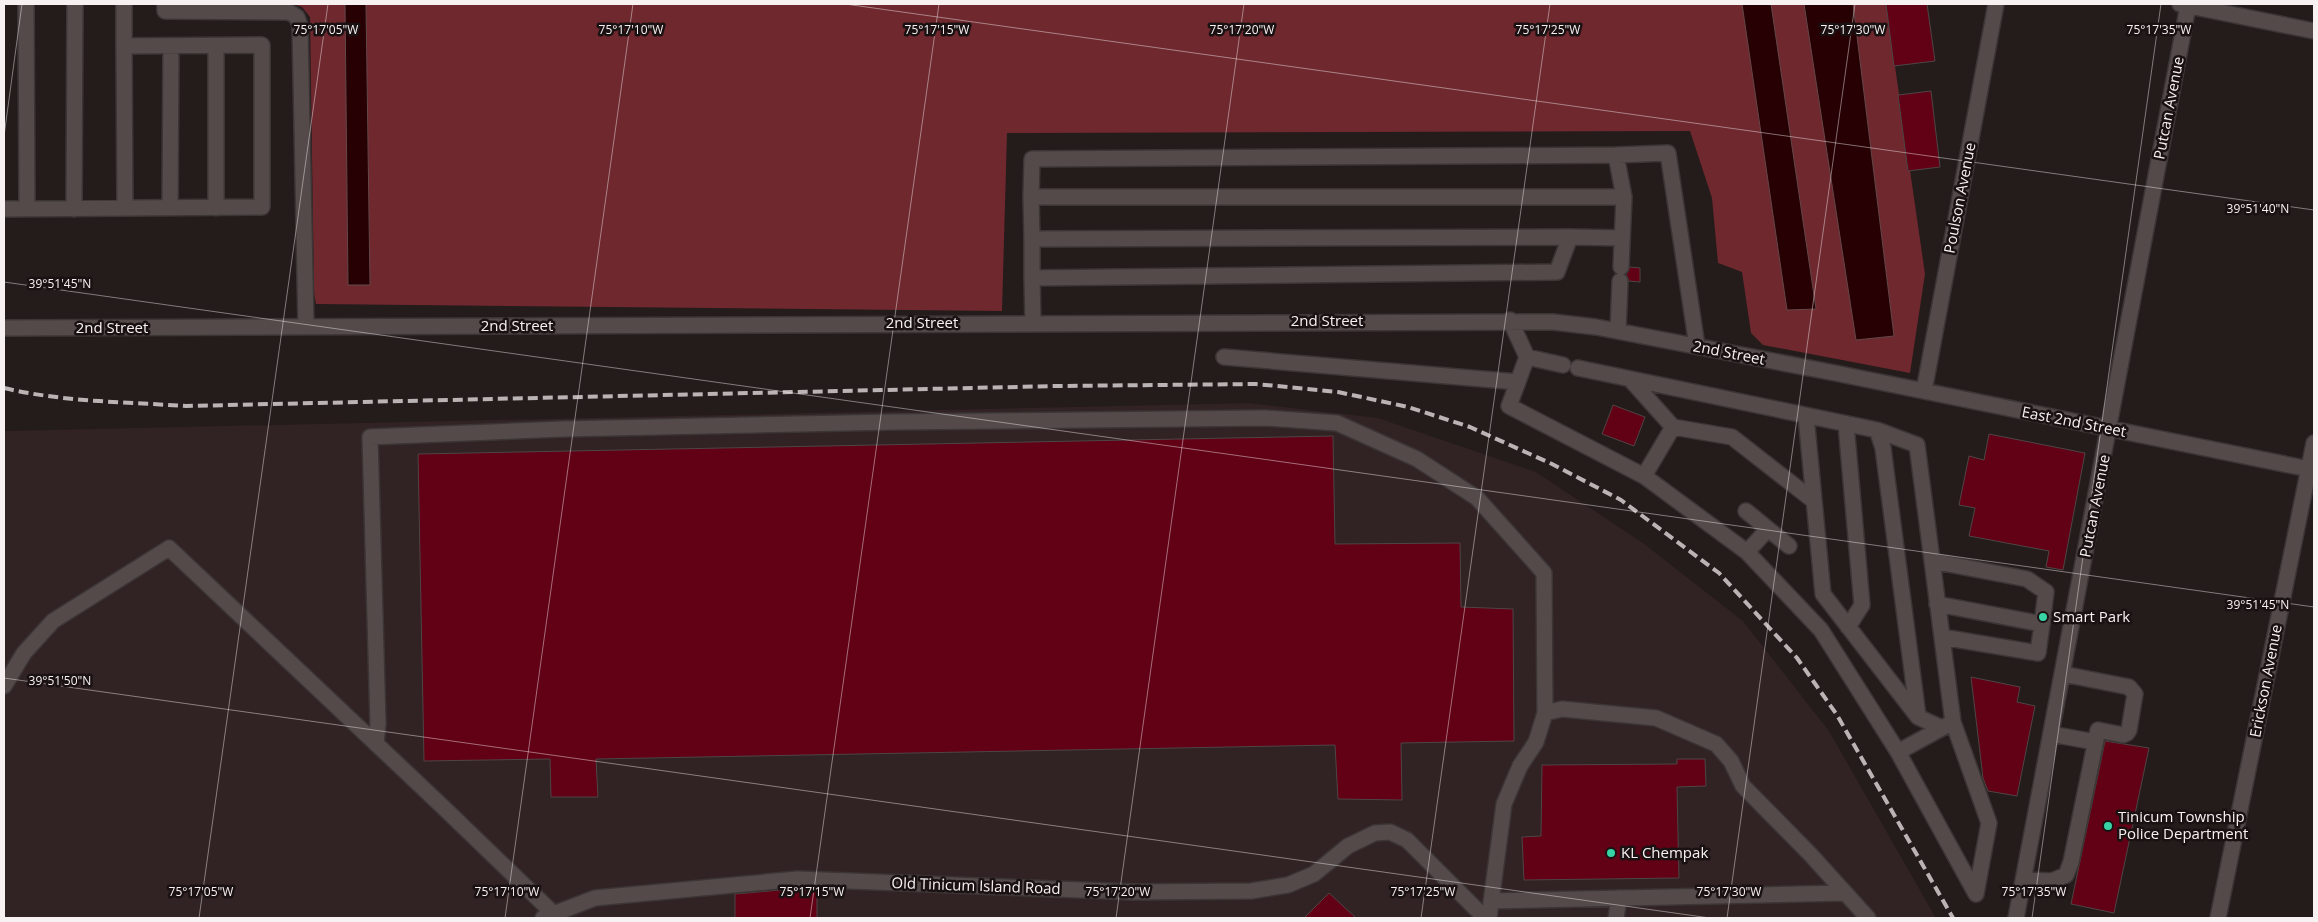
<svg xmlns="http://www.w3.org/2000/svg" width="2318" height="922" viewBox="0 0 2318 922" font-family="'Open Sans',sans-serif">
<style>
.built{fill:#312223}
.green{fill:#6e282e}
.water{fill:#270003;stroke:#65484a}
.building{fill:#620016;stroke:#4e4545}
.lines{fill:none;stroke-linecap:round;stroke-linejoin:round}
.minor-casing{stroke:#3c3535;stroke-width:18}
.minor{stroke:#544a4a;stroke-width:15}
.rail{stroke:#bbb4b4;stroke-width:4;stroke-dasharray:10 5;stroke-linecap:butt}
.ticks{fill:none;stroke:#f7f1f1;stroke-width:1;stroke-opacity:0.45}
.poi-dot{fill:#38d4a6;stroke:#1a1212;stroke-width:2}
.labels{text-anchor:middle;stroke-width:5;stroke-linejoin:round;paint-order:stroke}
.street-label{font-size:15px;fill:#f7f1f1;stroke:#1a1212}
.poi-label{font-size:15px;fill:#f7f1f1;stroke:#1a1212;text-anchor:start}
.ticks-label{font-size:12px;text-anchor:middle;fill:#f7f1f1;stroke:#1a1212;stroke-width:5;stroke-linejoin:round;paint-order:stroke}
</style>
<rect width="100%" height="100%" fill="#241b1b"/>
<path class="built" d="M1249 403 1378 418 1536 472 1643 543 1743 621 1829 731 1936 918H4V431Z"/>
<path class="green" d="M293 4H345L348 285H370L366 4H1742L1787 310 1816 309 1771 4H1804L1856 340 1894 336 1853 4H1886L1925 274 1910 373 1763 345 1751 333 1742 272 1718 263 1712 198 1690 131 1007 133 1002 311 316 304 314 293 310 17 302 7Z"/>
<path class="water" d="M345 4H366L370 285H348Z
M1742 4H1771L1816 309 1787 310Z
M1804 4H1853L1894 336 1856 340Z"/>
<path class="building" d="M1886 4H1927L1935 61 1894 66Z
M1931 91 1940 167 1908 171 1898 95Z
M1630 267 1640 268V282L1629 281 1626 274Z
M1613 405 1645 417 1634 446 1602 434Z
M1989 434 2085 453 2063 570 2046 567 2049 551 1969 536 1975 508 1959 505 1969 456 1984 460Z
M1333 436 1335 544 1460 543 1461 607 1513 609 1514 741 1401 743 1402 800 1338 799 1335 745 596 759 598 797H551L550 759 424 761 418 454Z
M1971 677 2020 687 2017 702 2035 706 2017 796 1988 791 1983 778Z
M2105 741 2149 748 2114 913 2071 904Z
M1677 759H1705L1706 786 1677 787 1679 878 1524 880 1522 837 1541 836 1542 765 1677 764Z
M780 890H817V918H735V894Z
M1329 893 1356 918H1304Z"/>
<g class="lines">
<g class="minor-casing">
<path id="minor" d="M26 4 27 209
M165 4V11L289 12 297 17 300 26 306 327
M2180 4 2314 31
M124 46 125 208
M1616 155 1668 153 1697 346
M1031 197 1032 239
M170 208 171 46
M216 208V46
M4 209 262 207V45L124 46V4
M74 209 75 4
M1570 237 1557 272 1032 278V239L1570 237 1622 238
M1621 267 1624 197 1616 155 1032 159 1031 197H1624
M1032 278 1033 323
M1510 320 1527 357 1563 365
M4 328 1553 322 1596 327 1835 373 2314 470
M1618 331 1620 281
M1224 357 1518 382
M1527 357 1509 406 1644 476 1747 552 1821 630 1898 752 1953 722 1917 445 1877 430 1578 368
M1630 379 1673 427 1732 437 1814 501
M1924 391 1996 4
M1806 416 1823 594 1918 717 1942 728
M1846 424 1862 605 1848 627
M1877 430 1883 448 1918 716
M1644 476 1673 427
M1746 511 1768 529 1747 552
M1768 529 1789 546
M1932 561 2027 579 2046 592 2042 624
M1937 604 2042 624 2038 653 1942 637
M4 686 24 653 53 621 169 548 443 807 558 918
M1545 713 1562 709 1656 718 1716 744 1731 761 1743 786 1810 854 1868 918
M2051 734 2095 742
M376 744 378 724 370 437 563 429 893 422 1265 418 1337 423 1417 459 1477 498 1544 573 1545 713 1536 742 1520 766 1504 804 1489 918
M1898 752 1976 894 1989 823 1953 722
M2023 880 2052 881 2066 875 2071 862 2098 730 2123 735 2127 733 2129 730 2135 694 2129 687 2063 674
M1491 901 1845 893
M543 918 595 898 798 879 1134 892 1251 891 1288 885 1314 874 1348 846 1375 833 1390 832 1407 840 1485 918
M1616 918 1619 898
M2016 918 2188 6
M2218 918 2314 443"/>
</g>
<use href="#minor" class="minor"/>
<path class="rail" d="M4 388C63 402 126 402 186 406L1058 386 1256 384 1338 392 1408 407 1470 427 1552 464 1621 500 1719 573 1797 658 1837 715 1953 918"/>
</g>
<path class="ticks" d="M845 4 2314 210M4 136 22 4M4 282 2314 607M4 678 1710 918M199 918 328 4M505 918 633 4M810 918 939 4M1116 918 1244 4M1421 918 1550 4M1727 918 1855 4M2032 918 2161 4"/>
<g class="poi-dot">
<circle cx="2043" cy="617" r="5"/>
<circle cx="2108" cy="826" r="5"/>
<circle cx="1611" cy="853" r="5"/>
</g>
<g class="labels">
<g class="street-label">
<text transform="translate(2169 108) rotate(-79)" y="5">Putcan Avenue</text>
<text transform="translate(1960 198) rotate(-79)" y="5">Poulson Avenue</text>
<text x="1327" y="326">2nd Street</text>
<text x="922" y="328">2nd Street</text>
<text x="517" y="331">2nd Street</text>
<text x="112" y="333">2nd Street</text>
<text transform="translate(1729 353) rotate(11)" y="5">2nd Street</text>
<text transform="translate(2074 422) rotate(11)" y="5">East 2nd Street</text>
<text transform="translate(2095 506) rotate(-79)" y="5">Putcan Avenue</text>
<text transform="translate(2266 681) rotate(-79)" y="5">Erickson Avenue</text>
<text transform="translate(976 886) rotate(2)" y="5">Old Tinicum Island Road</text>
</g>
<g class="poi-label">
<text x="2053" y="622">Smart Park</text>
<text x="2118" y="822">Tinicum Township<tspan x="2118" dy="17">Police Department</tspan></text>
<text x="1621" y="858">KL Chempak</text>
</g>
</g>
<g class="ticks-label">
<text x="326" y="34">75°17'05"W</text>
<text x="631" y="34">75°17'10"W</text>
<text x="937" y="34">75°17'15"W</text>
<text x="1242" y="34">75°17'20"W</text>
<text x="1548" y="34">75°17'25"W</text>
<text x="1853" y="34">75°17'30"W</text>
<text x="2159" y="34">75°17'35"W</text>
<text x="2258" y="213">39°51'40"N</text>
<text x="60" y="288">39°51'45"N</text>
<text x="2258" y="609">39°51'45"N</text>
<text x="60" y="685">39°51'50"N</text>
<text x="201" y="896">75°17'05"W</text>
<text x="507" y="896">75°17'10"W</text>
<text x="812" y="896">75°17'15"W</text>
<text x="1118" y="896">75°17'20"W</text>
<text x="1423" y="896">75°17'25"W</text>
<text x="1729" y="896">75°17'30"W</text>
<text x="2034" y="896">75°17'35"W</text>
</g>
<rect width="2318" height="922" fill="none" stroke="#f7f1f1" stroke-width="10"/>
</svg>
